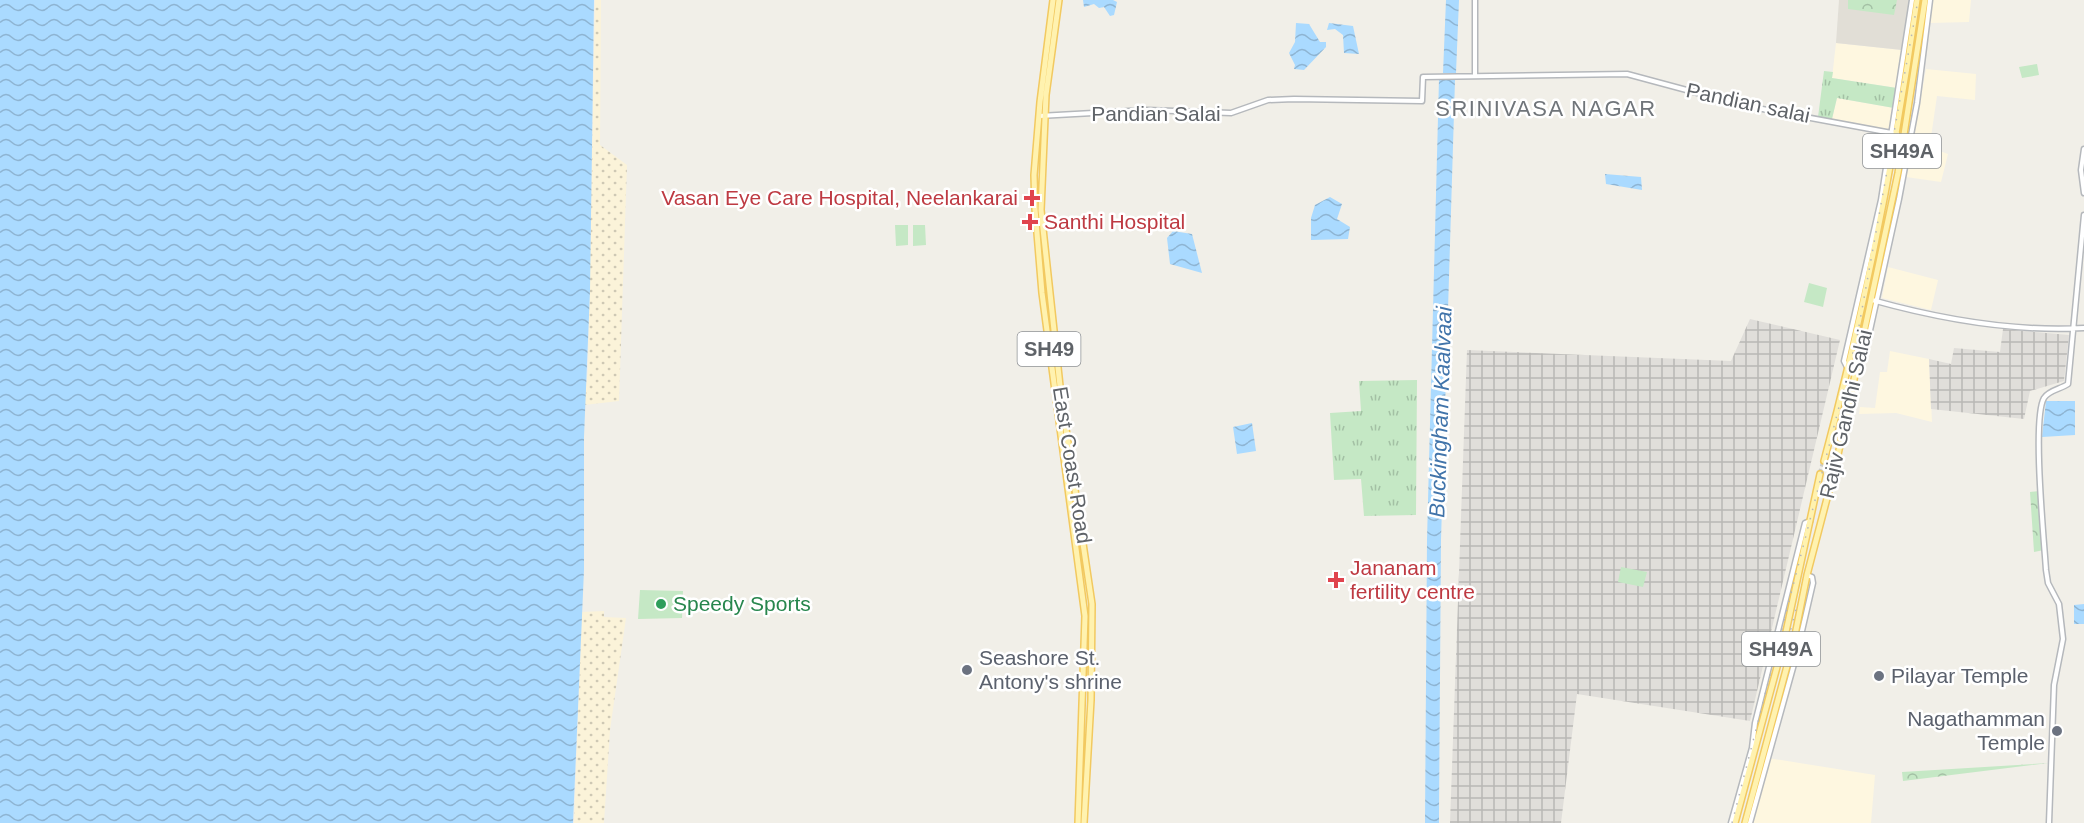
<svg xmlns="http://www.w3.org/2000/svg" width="2084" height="823" viewBox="0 0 2084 823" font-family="Arial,sans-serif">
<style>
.commercial{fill:#fef7e0}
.industrial{fill:url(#industrial-grid)}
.education{fill:#e1ded6}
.grass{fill:url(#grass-tufts)}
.sand{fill:url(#sand-dots)}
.park{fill:url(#park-crowns)}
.pitch{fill:#c5e8c5}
.water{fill:url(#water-waves)}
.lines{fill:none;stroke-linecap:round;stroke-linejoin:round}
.primary-tunnel{stroke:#ccccc8;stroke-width:5;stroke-dasharray:5 2.5;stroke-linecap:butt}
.tertiary-casing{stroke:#b5b8bc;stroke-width:7}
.primary-casing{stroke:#f2c960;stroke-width:8}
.tertiary{stroke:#fff;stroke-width:4}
.primary{stroke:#fff2af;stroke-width:5}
.rail{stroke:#b6b7b8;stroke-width:1.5;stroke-dasharray:1.5 8;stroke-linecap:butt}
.health-dot{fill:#e0444e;stroke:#fff;stroke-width:2}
.leisure-dot{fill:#2e9e5b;stroke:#fff;stroke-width:2}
.worship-dot{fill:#6b7280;stroke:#fff;stroke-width:2}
.labels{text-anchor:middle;stroke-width:5;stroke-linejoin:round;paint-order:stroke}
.shield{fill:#fff;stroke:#8f9295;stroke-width:1.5}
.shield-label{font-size:20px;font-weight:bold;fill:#5f6368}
.street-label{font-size:21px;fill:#5f6368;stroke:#fff}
.health-label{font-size:21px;fill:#be3a42;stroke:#fff;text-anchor:start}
.leisure-label{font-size:21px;fill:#27864d;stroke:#fff;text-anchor:start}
.worship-label{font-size:21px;fill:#5b616d;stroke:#fff;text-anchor:start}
.neighbourhood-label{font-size:22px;letter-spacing:1.5px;fill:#70757a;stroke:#fff}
.water-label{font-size:22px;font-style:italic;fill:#4174aa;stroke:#fff}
</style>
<defs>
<pattern id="industrial-grid" width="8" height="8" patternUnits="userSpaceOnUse" patternTransform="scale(1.5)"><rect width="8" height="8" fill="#e0deda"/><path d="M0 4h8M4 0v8" fill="none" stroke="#b9b8b5"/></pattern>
<pattern id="grass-tufts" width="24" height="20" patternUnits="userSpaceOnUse" patternTransform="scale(1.5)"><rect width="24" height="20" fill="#c5e8c5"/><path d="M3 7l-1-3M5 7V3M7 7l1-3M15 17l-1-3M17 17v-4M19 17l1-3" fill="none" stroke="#a3c0a4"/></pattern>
<pattern id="sand-dots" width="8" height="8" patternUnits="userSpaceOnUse" patternTransform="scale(1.5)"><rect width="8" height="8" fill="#fbf3d9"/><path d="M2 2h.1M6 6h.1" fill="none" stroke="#cec8b4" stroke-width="1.8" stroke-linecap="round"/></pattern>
<pattern id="park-crowns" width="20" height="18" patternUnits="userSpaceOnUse" patternTransform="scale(1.5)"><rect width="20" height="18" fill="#c5e8c5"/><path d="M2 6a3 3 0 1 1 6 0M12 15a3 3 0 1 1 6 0" fill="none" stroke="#a3c0a4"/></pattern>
<pattern id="water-waves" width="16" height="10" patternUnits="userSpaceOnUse" patternTransform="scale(1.5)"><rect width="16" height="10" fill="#aadaff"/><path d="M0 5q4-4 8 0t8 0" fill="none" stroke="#8eb4d2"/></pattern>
</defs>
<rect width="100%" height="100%" fill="#f1efe8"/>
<path class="commercial" d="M1933 0H1971L1969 22 1930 23Z
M1836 43 1902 50 1897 88 1832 78Z
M1926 69 1976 74 1975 100 1937 96 1931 137 1914 135Z
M1837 98 1894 108 1890 130 1832 119Z
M1913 141 1948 154 1941 182 1906 177Z
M1888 267 1938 280 1931 310 1882 298Z
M1890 351 1929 359 1932 422 1896 413 1859 414 1860 407 1875 408 1880 372H1887Z
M1768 758 1875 775 1871 823H1751Z"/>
<path class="industrial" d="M1750 319 1840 340 1750 721 1577 694 1561 823H1450L1467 350 1731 361Z
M2003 329 2069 335 2064 381 2030 391 2024 419 1931 409 1929 359 1951 364 1954 348 2000 352Z"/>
<path class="education" d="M1839 0H1910L1902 50 1836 43Z"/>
<path class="grass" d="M1824 71 1833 72 1832 78 1897 88 1894 108 1837 98 1832 119 1818 117Z
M1417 380 1416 515 1364 516 1361 479 1334 480 1330 413 1361 411 1359 381Z"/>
<path class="sand" d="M595 0H601L600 145 627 165 619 401 584 405 588 370Z
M604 611V617L626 618 610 730 604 823H574L582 612Z"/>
<path class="park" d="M1848 0H1897L1894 15 1848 9Z
M2040 491 2044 550 2034 552 2030 492Z
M2049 763 1903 781 1902 772Z"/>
<path class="pitch" d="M2037 64 2039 75 2022 78 2019 67Z
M895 225H908V245L896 246Z
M913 225H925L926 245 913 246Z
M1809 283 1827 288 1823 307 1804 302Z
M1621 567 1647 572 1643 587 1618 582Z
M640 590 683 591 682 618 638 619Z"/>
<path class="water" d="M0 0H594L590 291 584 437V570L573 823H0Z
M1083 0H1113L1117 2 1114 15 1110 16 1104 7 1099 8 1094 4 1084 7Z
M1446 0H1459L1456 73H1443Z
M1296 23 1309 24 1320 42H1326V47L1304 70 1294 69 1295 65 1289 53 1295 42Z
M1329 23 1353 26 1359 54 1344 53 1343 35 1335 29 1327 30Z
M1439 79 1455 80 1441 540 1439 815V823H1425L1427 540Z
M1605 174 1641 177 1642 190 1606 184Z
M1330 197 1342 204 1337 219 1350 227 1348 239 1311 240V218L1315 205Z
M1173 231 1192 234 1202 273 1170 264 1167 238Z
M2046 401H2075V435L2042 437Z
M1252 423 1256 451 1237 454 1233 427Z
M2084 604V624H2074V605Z"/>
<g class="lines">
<path class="primary-tunnel" d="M1820 474 1824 461"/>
<g class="tertiary-casing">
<path id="tertiary" d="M1475 75V0
M1039 116 1147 110 1231 113 1268 100 1294 99 1422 101 1423 77 1627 74 1746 106 1897 134
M2084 149 2081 170 2084 193
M1872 300C1940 319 2013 332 2084 328
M1861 353 1867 344 1899 199 1917 103 1930 0
M1847 367 1844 361 1881 200 1912 0
M1731 823 1752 748 1755 723 1805 523 1810 521
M1750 823 1796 657 1813 583 1812 577 1807 575
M2049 823 2054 685 2063 639 2059 604 2048 583 2046 570C2044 539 2032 419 2044 398 2049 390 2061 389 2068 384L2084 215"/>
</g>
<g class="primary-casing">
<path id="primary" d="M1053 0 1040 102 1034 175 1035 209 1042 293 1085 616 1078 823
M1059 0 1046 95 1041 210 1061 395 1092 604 1091 700 1084 823
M1824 461C1865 309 1895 156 1917 0
M1735 823 1784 641 1820 474
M1745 823 1794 640 1807 575 1836 464 1898 173 1925 0"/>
</g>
<use href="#tertiary" class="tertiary"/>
<use href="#primary" class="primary"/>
<path class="rail" d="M1786 648 1797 605
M1732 823 1857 337 1918 0"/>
</g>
<g class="health-dot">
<path d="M1029 189h6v6h6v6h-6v6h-6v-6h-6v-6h6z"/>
<path d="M1027 213h6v6h6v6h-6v6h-6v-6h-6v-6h6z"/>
<path d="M1333 571h6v6h6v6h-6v6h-6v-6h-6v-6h6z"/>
</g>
<circle class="leisure-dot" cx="661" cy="604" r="6"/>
<g class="worship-dot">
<circle cx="967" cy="670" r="6"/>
<circle cx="1879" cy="676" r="6"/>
<circle cx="2057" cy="731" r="6"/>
</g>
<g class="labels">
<g class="shield">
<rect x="1863" y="134" width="78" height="34" rx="4.5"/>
<rect x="1017.5" y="332" width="63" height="34" rx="4.5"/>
<rect x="1742" y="632" width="78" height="34" rx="4.5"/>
</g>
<g class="shield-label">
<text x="1902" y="158">SH49A</text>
<text x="1049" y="356">SH49</text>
<text x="1781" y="656">SH49A</text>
</g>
<g class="street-label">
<text transform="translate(1748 103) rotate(12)" y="7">Pandian salai</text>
<text x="1156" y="121">Pandian Salai</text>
<text transform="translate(1846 414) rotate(-77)" y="7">Rajiv Gandhi Salai</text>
<text transform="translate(1072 465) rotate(81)" y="7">East Coast Road</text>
</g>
<g class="health-label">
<text x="1018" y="205" text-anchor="end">Vasan Eye Care Hospital, Neelankarai</text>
<text x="1044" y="229">Santhi Hospital</text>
<text x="1350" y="575">Jananam<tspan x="1350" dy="24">fertility centre</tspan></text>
</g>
<g class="leisure-label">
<text x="673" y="611">Speedy Sports</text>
</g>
<g class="worship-label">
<text x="979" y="665">Seashore St.<tspan x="979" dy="24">Antony's shrine</tspan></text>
<text x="1891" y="683">Pilayar Temple</text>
<text x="2045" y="726" text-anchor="end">Nagathamman<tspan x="2045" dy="24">Temple</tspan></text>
</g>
<g class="neighbourhood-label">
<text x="1546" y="116">SRINIVASA NAGAR</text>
</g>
<g class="water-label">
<text transform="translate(1440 412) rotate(-88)" y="8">Buckingham Kaalvaai</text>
</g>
</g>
</svg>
